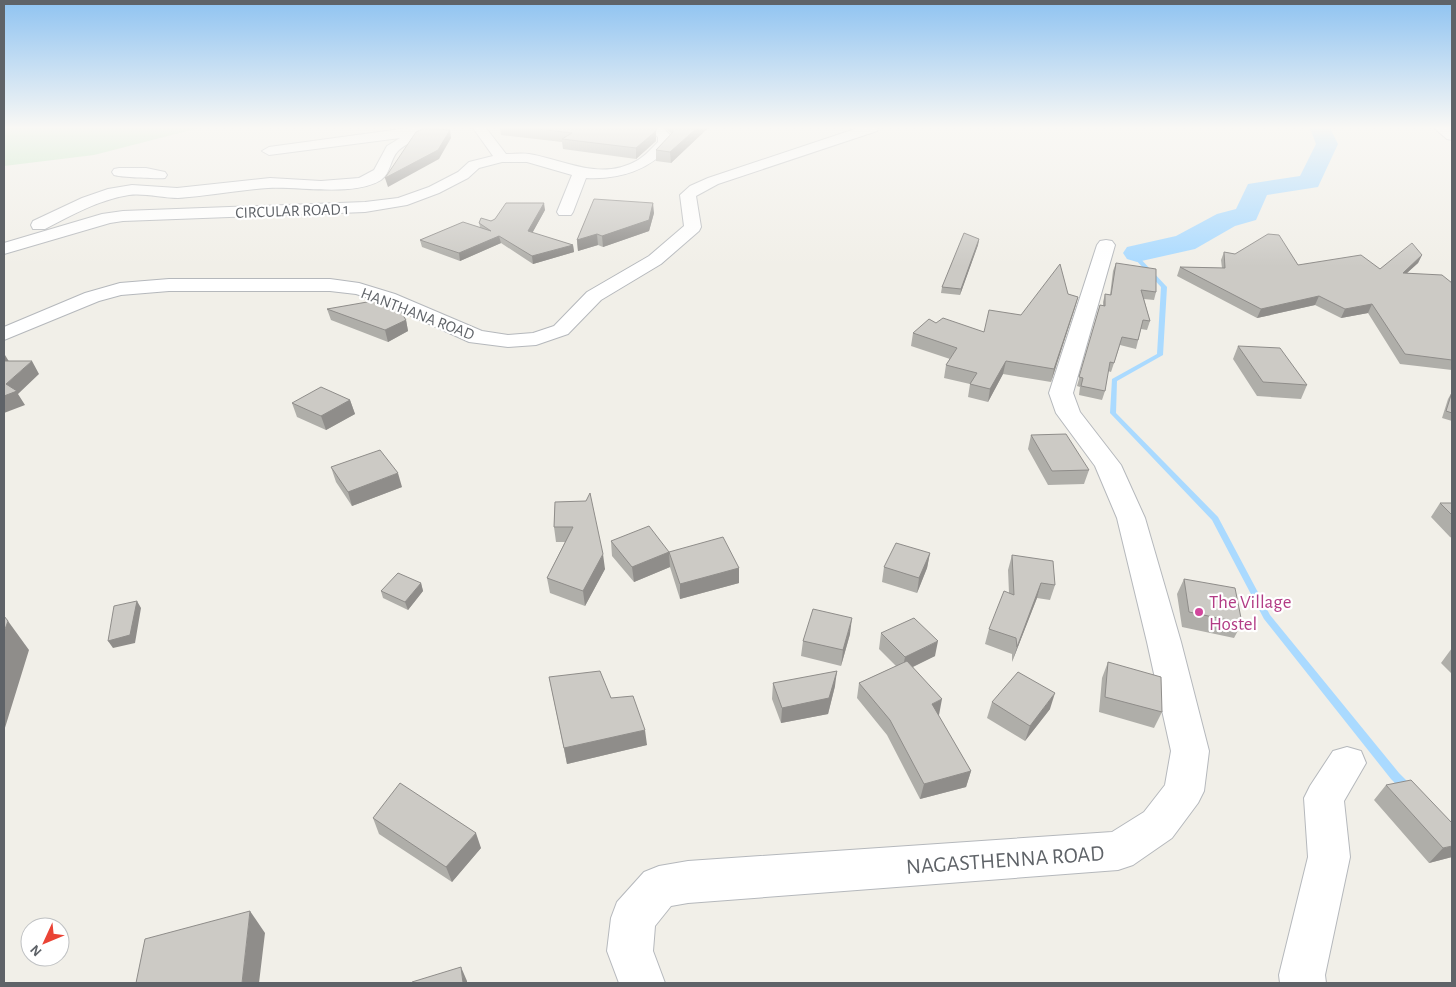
<svg xmlns="http://www.w3.org/2000/svg" width="1456" height="987" viewBox="0 0 1456 987" font-family="'Alegreya Sans',sans-serif">
<style>
.green{fill:#c5e8c5}
.lines{fill:none;stroke-linecap:round;stroke-linejoin:round}
.stream{fill:#aadaff;fill-rule:evenodd}
.river{fill:#aadaff;fill-rule:evenodd}
.minor-casing{stroke:#b5b8bc;stroke-width:2}
.minor{fill:#fff;fill-rule:evenodd}
.wall{fill:#afaea9}
.shaded-wall{fill:#8f8d8a}
.building{fill:#cccac5;stroke:#8f8d8a}
.hotel-dot{fill:#d1479c;stroke:#fff;stroke-width:2}
.labels{text-anchor:middle;stroke-width:4.5;stroke-linejoin:round;paint-order:stroke}
.far-street-label{font-size:16px;fill:#5f6368;stroke:#fff}
.hotel-label{font-size:19px;fill:#b23c85;stroke:#fff;text-anchor:start}
.near-street-label{font-size:22px;fill:#5f6368;stroke:#fff}
</style>
<rect width="100%" height="100%" fill="#f1efe8"/>
<path class="green" d="M4 128H199L94 155 4 166Z"/>
<g class="lines">
<path class="stream" d="M1133 255H1137L1167 287 1163 355 1117 381 1116 413 1218 517 1270 615 1399 773 1412 786 1413 789 1412 792C1403 795 1397 785 1391 779L1264 619 1212 520 1110 413 1112 379 1157 354 1161 287 1133 257Z"/>
<path class="river" d="M1310 128H1330L1338 144 1318 187 1267 195 1256 220 1235 226 1195 249 1137 262 1127 259 1123 253 1127 247 1176 236 1217 214 1236 209 1248 184 1300 176 1316 144Z"/>
<g class="minor-casing">
<path id="minor" d="M408 128H421C418 142 407 142 398 151 390 159 391 173 381 180 354 197 299 186 268 188 238 190 208 196 178 198 162 198 145 193 129 195 98 200 72 215 45 229H33L31 225 33 221 82 198 108 189 132 185 177 188 270 178 321 181 359 178 374 170 387 146 400 138 269 155 262 151 269 147Z
M473 128H486L506 154C514 154 522 153 529 154 566 160 600 182 638 160 645 156 652 148 658 142V137L649 128H663L671 136 672 143C652 170 618 180 586 178L573 212 571 215H559L557 212 572 175 527 162H502L479 168 468 178 439 193 407 205 365 212 123 221 110 223 4 254V243L102 214 123 211 365 202 398 198 429 187 458 172 469 162 493 156Z
M858 128H878L877 131 718 184 696 196 701 227 699 231 661 264 601 300 568 334 536 345 508 347 469 342 381 302 356 294 330 291H169L121 295 99 301 4 340V327L85 293 120 283 169 279H330L359 283 395 294 482 331 508 335 533 333 554 326 587 292 649 256 684 226 680 195 690 186 708 178Z
M1434 128H1449L1452 130V140L1447 139Z
M119 168H146L165 172 167 175 165 178C161 179 119 177 114 175L112 172 114 169Z
M1106 240 1112 241 1115 245 1073 393 1080 412 1121 465 1145 518 1181 642 1209 751 1204 791 1198 803 1172 838 1133 865 1118 870 688 903 671 906 655 926 653 951 665 983H619L607 951 611 918 617 902 644 872 659 866 688 861 1112 832 1144 812 1165 785 1171 751 1147 642 1117 518 1095 466 1056 413 1049 393 1097 245 1100 241Z
M1347 747 1361 751 1366 763 1344 801 1350 857 1325 975 1326 983H1280L1279 975 1308 857 1304 798 1310 786 1333 751Z"/>
</g>
<use href="#minor" class="minor"/>
</g>
<path class="wall" d="M500 128H656V141L636 159 563 149 562 142 501 135Z
M665 128H708L671 163 656 161V150L672 134Z
M545 210 532 233 573 245 574 252 533 264 501 243 460 261 422 247 420 240 480 227 479 223Z
M654 213 649 231 603 247 598 245 578 251 577 240Z
M979 239 978 245 960 295 941 293 942 287Z
M1224 252 1298 265 1380 269 1422 255 1418 263 1407 273 1452 283V370L1400 364 1368 313 1341 318 1315 305 1257 318 1177 276 1180 267 1222 268 1221 260Z
M1116 263 1156 292 1154 300 1144 299 1150 321 1147 330 1141 329 1136 349 1120 345 1111 372 1108 371 1105 391 1102 400 1079 395 1080 387 1077 386 1100 305 1103 306V302L1105 294 1110 295 1113 271Z
M1068 294 1078 297 1051 382 1003 374 988 402 968 397 970 384 944 378 946 365 950 359 911 346 913 333 936 323 984 332 1021 315Z
M327 309 406 320 408 331 388 342 331 320Z
M1238 346 1307 385 1301 399 1257 396 1233 359Z
M1452 392V421L1442 418 1448 399Z
M350 400 355 414 326 430 297 417 292 403Z
M1031 435 1089 470 1084 484 1048 485 1028 449Z
M331 467 402 487 352 506 336 482Z
M555 502 605 569 585 606 550 593 547 578 565 542H556L554 527Z
M1440 503H1452V538L1450 537 1431 517Z
M611 541 669 552 739 568V583L680 599 670 567 634 582 612 556Z
M930 553 927 568 917 593 882 582 884 567Z
M1012 555 1055 585 1050 600 1037 598 1012 662V654L985 644 989 629 1009 593 1008 570Z
M1184 579 1242 623 1234 638 1182 627 1177 594Z
M421 583 423 591 408 610 383 598 381 591Z
M881 633 935 656 913 667 939 715H938L971 771 966 787 920 799 887 735 857 698 859 683 896 666 879 649Z
M850 634 841 666 801 656 803 641Z
M1452 648V674L1441 663Z
M1108 662 1162 712 1154 728 1099 712 1102 678Z
M549 677 611 698 647 745 567 764Z
M773 683 835 686 828 714 781 723 772 699Z
M992 702 1050 709 1025 741 987 718Z
M1386 785 1452 857 1429 863 1374 800Z
M373 818 481 848 452 882 379 834Z"/>
<path class="shaded-wall" d="M656 128V141L636 159V148Z
M697 128H708L671 163 670 152Z
M450 130 451 138 439 159 388 187 385 178Z
M544 203 545 210 529 239 528 231Z
M653 203 654 213 649 231 603 247 602 236Z
M597 234 598 245 578 251 577 240Z
M499 236 501 243 460 261 459 253Z
M979 239 978 245 960 295 961 289Z
M573 245 574 252 533 264 532 256Z
M1422 255 1418 263 1398 281 1403 273Z
M1319 296 1315 305 1257 318 1261 309Z
M1078 297 1075 308 1051 382 1054 369Z
M1372 304 1368 313 1341 318 1345 309Z
M406 320 408 331 388 342 385 330Z
M5 355 13 368 4 370V357Z
M32 361 39 374 18 394 25 405 4 413V396L6 384Z
M1006 361 1003 374 988 402 990 389Z
M350 400 355 414 326 430 321 416Z
M398 473 402 487 352 506 348 492Z
M669 552 670 567 634 582 632 567Z
M930 553 927 568 917 593 919 578Z
M603 554 605 569 585 606 583 591Z
M739 568V583L680 599V584Z
M421 583 423 591 408 610 405 602Z
M1041 583 1037 598 1012 662 1017 647Z
M137 601 141 608 135 643 113 648 108 641Z
M852 618 850 634 841 666 843 650Z
M8 621 29 650 4 731V632Z
M938 641 935 656 902 672 905 657Z
M837 671 835 686 828 714 781 723 782 708Z
M1055 693 1050 709 1025 741 1030 726Z
M942 699 939 715 928 720 932 704Z
M645 730 647 745 567 764 564 748Z
M971 771 966 787 920 799 924 784Z
M476 833 481 848 452 882 446 867Z
M1452 846V857L1429 863 1443 848Z
M250 911 265 933 259 983H242Z
M461 967 467 981V983H463Z"/>
<path class="building" d="M424 128 450 130 438 150 385 178 416 132Z
M531 128H656V131L636 148 562 139 572 133Z
M673 128H697L670 152 656 150 673 132Z
M594 199 653 203 649 220 602 236 597 234 577 240Z
M506 203H544L528 231 573 245 532 256 499 236 459 253 420 240 463 222 491 231 479 223 481 218 491 221 495 219Z
M964 233 979 239 961 289 942 287Z
M1268 234 1279 235 1298 265 1361 255 1380 269 1412 243 1422 255 1403 273 1442 275 1452 283V360L1405 354 1372 304 1345 309 1319 296 1261 309 1180 267 1225 268 1224 252 1235 254Z
M1116 263 1156 269V292L1141 290 1150 321 1143 320 1138 340 1122 337 1114 363 1110 362 1105 391 1081 386 1083 378 1079 377 1100 305 1105 306V294L1111 295Z
M1060 264 1068 294 1078 297 1054 369 1006 361 990 389 970 384 977 373 946 365 957 348 913 333 929 319 936 323 943 318 984 332 989 310 1021 315Z
M390 298 393 300 406 320 385 330 327 309Z
M1238 346 1280 348 1307 385 1263 382Z
M4 361H32L6 384 17 391 4 396Z
M321 387 350 400 321 416 292 403Z
M1452 392V413L1446 411Z
M1066 434 1089 470 1052 471 1031 435Z
M380 450 398 473 348 492 331 467Z
M590 493 603 554 583 591 547 578 573 527H554L555 502 586 501Z
M1440 503H1452V515Z
M649 526 669 552 632 567 611 541Z
M723 537 739 568 680 584 669 552Z
M896 543 930 553 919 578 884 567Z
M1012 555 1053 561 1055 585 1041 583 1017 647 1016 638 989 629 1004 591 1014 595Z
M398 573 421 583 405 602 381 591Z
M1184 579 1235 588 1242 623 1189 612Z
M137 601 130 635 108 641 114 606Z
M813 609 852 618 843 650 803 641Z
M4 616 8 621 4 632Z
M914 618 938 641 905 657 881 633Z
M907 661 942 699 932 704 971 771 924 784 890 720 859 683Z
M1108 662 1161 677 1162 712 1105 697Z
M600 671 611 698 633 696 645 730 564 748 549 677Z
M837 671 829 698 782 708 773 683Z
M1018 672 1055 693 1030 726 992 702Z
M1411 780 1452 823V846L1443 848 1386 785Z
M400 783 476 833 446 867 373 818Z
M250 911 242 983H136L145 939Z
M461 967 463 983H412V982Z"/>
<linearGradient id="sky" x2="0" y2="1"><stop stop-color="#8fc3f1"/><stop offset="0.48" stop-color="#f9f8f5"/><stop offset="1" stop-color="#f9f8f5" stop-opacity="0"/></linearGradient>
<rect width="1456" height="266" fill="url(#sky)"/>
<circle class="hotel-dot" cx="1199" cy="612" r="5"/>
<g class="labels">
<g class="far-street-label">
<text transform="translate(292 210) rotate(-2)" y="6">CIRCULAR ROAD 1</text>
<text transform="translate(418 313) rotate(21)" y="6">HANTHANA ROAD</text>
</g>
<g class="hotel-label">
<text x="1209" y="608">The Village<tspan x="1209" dy="22">Hostel</tspan></text>
</g>
<g class="near-street-label">
<text transform="translate(1005 859) rotate(-4)" y="8">NAGASTHENNA ROAD</text>
</g>
</g>
<rect width="1456" height="987" fill="none" stroke="#5f6368" stroke-width="10"/>
<g transform="translate(45 942) rotate(226)"><circle r="24" fill="#ffffff" stroke="#bfc1c3"/>
<path d="M0-4L9 19L0 12L-9 19Z" fill="#ea4335"/>
<text y="-8" font-size="14" font-weight="bold" text-anchor="middle" fill="#5f6368">N</text>
</g>
</svg>
